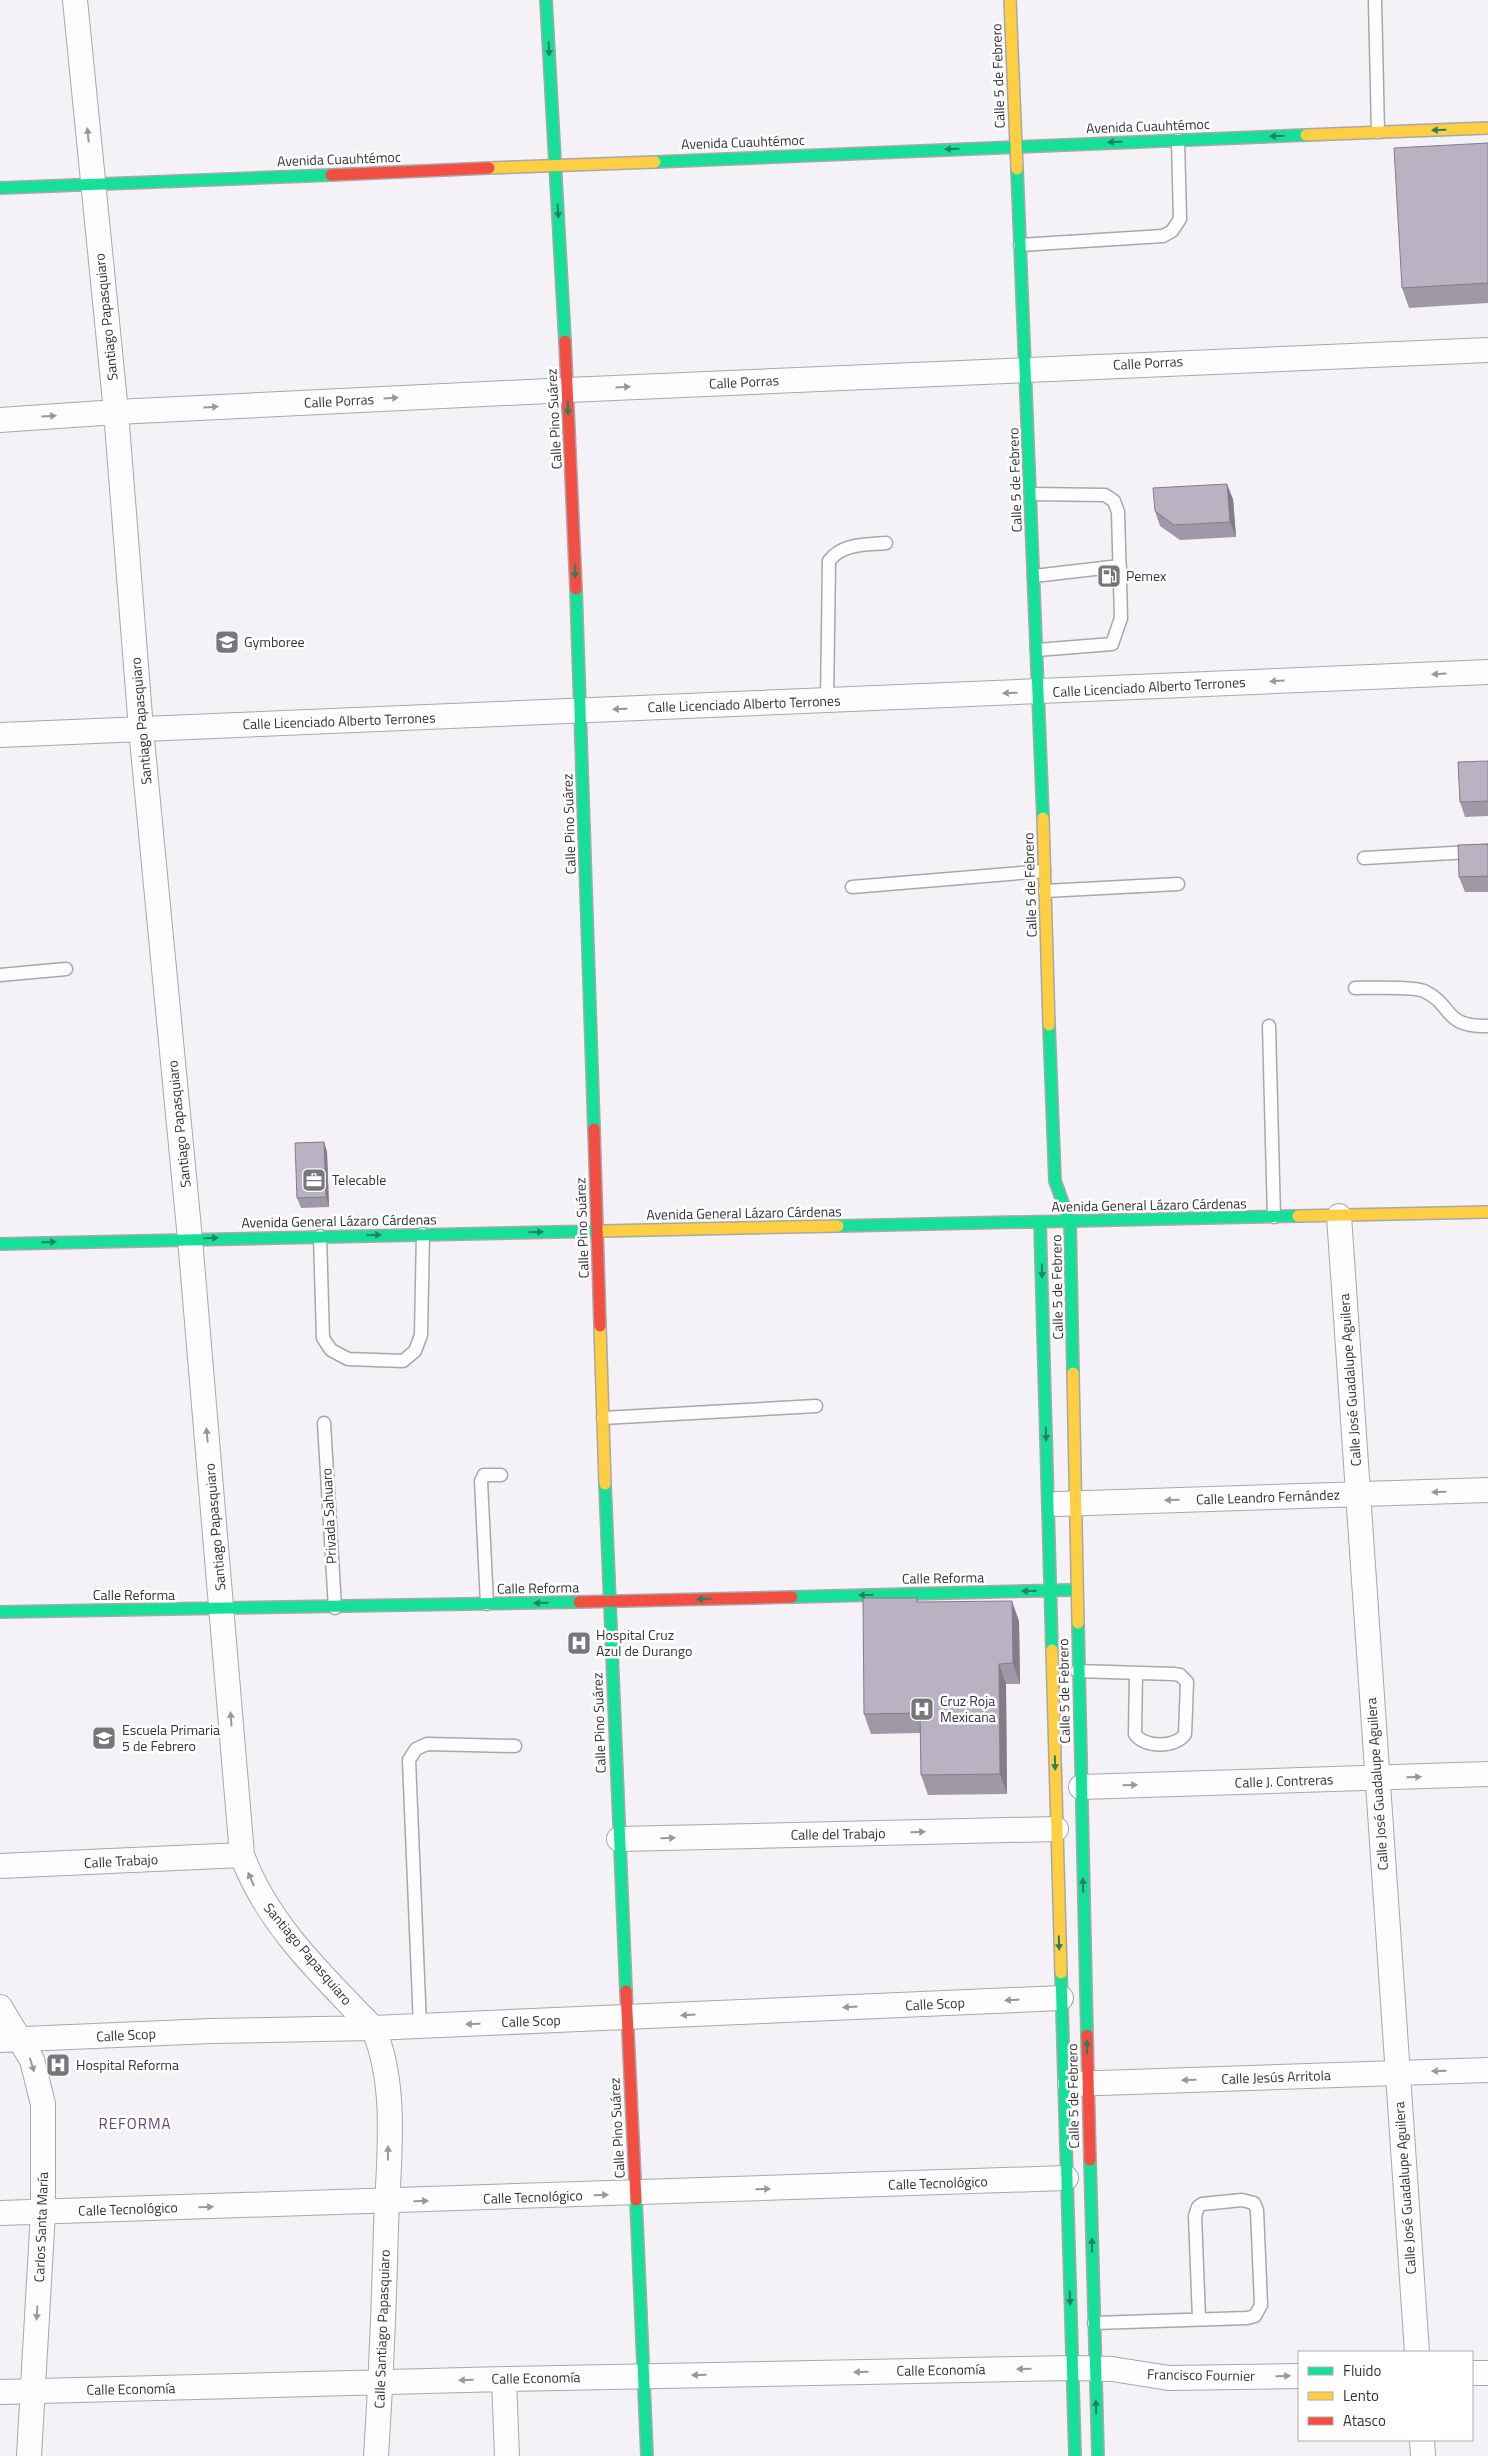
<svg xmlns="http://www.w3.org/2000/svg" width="1488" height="2456" viewBox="0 0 1488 2456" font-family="'Titillium Web',sans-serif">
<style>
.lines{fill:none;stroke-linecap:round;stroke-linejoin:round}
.lane-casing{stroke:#a8a7aa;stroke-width:15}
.street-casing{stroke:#a8a7aa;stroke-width:26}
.fast-casing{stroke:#a8a7aa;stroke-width:14}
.slow-casing{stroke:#a8a7aa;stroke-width:14}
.jam-casing{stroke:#a8a7aa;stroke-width:14}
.lane{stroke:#fdfdfe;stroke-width:12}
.street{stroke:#fdfdfe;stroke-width:24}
.fast{stroke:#16e098;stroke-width:11}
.slow{stroke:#ffcf43;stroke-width:11}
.jam{stroke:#f24e42;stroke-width:11}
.wall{fill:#9f99a7}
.shaded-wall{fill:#827d88}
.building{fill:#b9b2c2;stroke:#827d88}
.oneway{fill:#268162}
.oneway2{fill:#98989a}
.labels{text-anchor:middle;stroke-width:5;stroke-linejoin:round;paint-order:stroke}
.street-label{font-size:14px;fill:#343336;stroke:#fff}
.poi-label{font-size:14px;fill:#343336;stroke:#fff;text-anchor:start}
.neighbourhood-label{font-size:15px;letter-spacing:1px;fill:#614682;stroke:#fff}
</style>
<rect width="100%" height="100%" fill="#f4f2f7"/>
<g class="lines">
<g class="lane-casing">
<path id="lane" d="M1375 0 1378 132
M1020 245 1163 236 1172 231 1180 219 1178 140
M1031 494 1105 495 1114 501 1118 512 1121 618 1112 644 1037 650
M1034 576 1120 566
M827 701 829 561C842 543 866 545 886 543
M1364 858 1488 851
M852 887 1044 871
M1045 891 1178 884
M0 975 66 969
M1355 988C1369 988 1413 986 1424 991 1454 1005 1442 1027 1488 1026
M1269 1026 1274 1217
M320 1236 323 1338 331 1350 348 1359 403 1361 415 1351 421 1335 423 1234
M603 1418 816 1406
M324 1423 335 1608
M487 1604 481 1481 484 1475H501
M1077 1671 1174 1674 1180 1675 1187 1682 1185 1734C1176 1748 1144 1748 1135 1734L1136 1673
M420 2026 409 1760 416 1749 427 1744 515 1746
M1094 2323 1247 2318 1255 2316 1261 2305 1257 2210 1254 2203 1242 2200 1202 2204 1198 2207 1195 2216 1199 2319"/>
</g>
<g class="street-casing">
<path id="street" d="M75 0 116 412 141 729 190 1239 242 1855C267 1924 323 1976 373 2028 399 2086 388 2166 386 2228 384 2304 381 2380 376 2456
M0 420 116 412 568 390 1488 350
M0 735 1488 672
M1339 1216 1417 2352
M1057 1504 1488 1490
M1081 1787 1488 1774
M619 1839 1056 1829
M0 1866 242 1855
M0 2007 32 2060 43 2104V2212L29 2456
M0 2040 211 2031 373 2028 1061 1998
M1070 2084 1488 2070
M0 2213 1066 2178
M1472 2373H1488
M504 2379 507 2456
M0 2392 504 2379 1073 2368 1112 2369 1169 2378 1299 2376
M1422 2440 1423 2456"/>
</g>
<g class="fast-casing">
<path id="fast" d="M546 0 565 341
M655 162 1306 135
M1017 169 1043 818
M0 188 331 175
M576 589 594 1129
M1049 1025 1055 1181 1070 1222 1073 1373
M1040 1223 1052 1650
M838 1226 1298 1216
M0 1244 603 1231
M605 1484 626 1991
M792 1597 1069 1590
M0 1612 579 1602
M1078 1623 1087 2035
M1061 1973 1075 2456
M1090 2160 1098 2456
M636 2200 647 2456"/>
</g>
<g class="slow-casing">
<path id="slow" d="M1010 0 1017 169
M1306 135 1488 128
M489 168 655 162
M1043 818 1049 1025
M1298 1216 1488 1212
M603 1231 838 1226
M600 1326 605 1484
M1073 1373 1078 1623
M1052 1650 1061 1973"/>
</g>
<g class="jam-casing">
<path id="jam" d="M331 175 489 168
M565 341 576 589
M594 1129 600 1326
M579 1602 792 1597
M626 1991 636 2200
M1087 2035 1090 2160"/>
</g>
<use href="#lane" class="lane"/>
<use href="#street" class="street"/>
<use href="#fast" class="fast"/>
<use href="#slow" class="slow"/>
<use href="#jam" class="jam"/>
</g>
<path class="wall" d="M1488 143V303L1409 308 1402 288Z
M1233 499 1236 537 1180 540 1160 526 1155 511Z
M1488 761V816L1465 817 1460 802Z
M1488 844V892H1465L1459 877Z
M324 1142 327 1152 329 1207 301 1208 297 1198Z
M917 1598 918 1602 1019 1621 1020 1684H1006L1007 1794 928 1795 921 1775 920 1733 871 1734 864 1714Z"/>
<path class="shaded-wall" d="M1227 484 1233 499 1236 537 1230 522Z
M324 1142 327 1152 329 1207 326 1197Z
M1012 1601 1019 1621 1020 1684 1013 1663Z
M999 1664 1006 1684 1007 1794 1000 1774Z"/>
<path class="building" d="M1488 143V283L1402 288 1394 148Z
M1227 484 1230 522 1174 525 1155 511 1153 488Z
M1488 761V801L1460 802 1458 762Z
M1488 844V876L1459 877 1458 845Z
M324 1142 326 1197 297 1198 295 1143Z
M863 1598H917V1602L1012 1601 1013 1663 999 1664 1000 1774 921 1775 920 1713 864 1714Z"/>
<defs><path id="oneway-solid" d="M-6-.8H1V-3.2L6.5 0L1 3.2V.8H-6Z" transform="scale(1.25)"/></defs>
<g class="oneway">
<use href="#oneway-solid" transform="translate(549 49) rotate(87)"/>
<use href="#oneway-solid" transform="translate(1439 130) rotate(178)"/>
<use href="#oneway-solid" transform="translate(1277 136) rotate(178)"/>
<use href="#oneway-solid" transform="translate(1115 142) rotate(178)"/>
<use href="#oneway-solid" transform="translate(952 149) rotate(178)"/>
<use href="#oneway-solid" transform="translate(558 211) rotate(87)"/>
<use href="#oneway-solid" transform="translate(568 408) rotate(88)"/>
<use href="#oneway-solid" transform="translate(575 571) rotate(88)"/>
<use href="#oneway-solid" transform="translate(536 1232) rotate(-1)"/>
<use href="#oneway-solid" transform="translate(374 1235) rotate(-1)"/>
<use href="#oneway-solid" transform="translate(211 1238) rotate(-1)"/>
<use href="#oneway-solid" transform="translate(49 1242) rotate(-2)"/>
<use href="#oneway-solid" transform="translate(1042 1271) rotate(88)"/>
<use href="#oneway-solid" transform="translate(1046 1434) rotate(88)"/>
<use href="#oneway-solid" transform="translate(1029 1591) rotate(179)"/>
<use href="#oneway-solid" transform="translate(866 1595) rotate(179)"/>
<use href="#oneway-solid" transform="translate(704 1599) rotate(179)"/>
<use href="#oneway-solid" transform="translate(541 1603) rotate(179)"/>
<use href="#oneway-solid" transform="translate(1055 1763) rotate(89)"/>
<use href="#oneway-solid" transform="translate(1083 1885) rotate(-91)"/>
<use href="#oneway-solid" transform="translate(1059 1943) rotate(88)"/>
<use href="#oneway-solid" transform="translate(1087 2047) rotate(-91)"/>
<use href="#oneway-solid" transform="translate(1092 2245) rotate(-91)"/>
<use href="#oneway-solid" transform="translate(1070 2298) rotate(88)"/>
<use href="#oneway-solid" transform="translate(1096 2407) rotate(-92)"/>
</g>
<g class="oneway2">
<use href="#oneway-solid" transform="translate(88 135) rotate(-96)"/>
<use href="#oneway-solid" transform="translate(623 387) rotate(-3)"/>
<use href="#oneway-solid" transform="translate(391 398) rotate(-3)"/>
<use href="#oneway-solid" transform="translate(211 407) rotate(-3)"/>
<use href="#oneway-solid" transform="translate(49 416) rotate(-4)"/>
<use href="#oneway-solid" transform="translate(1439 674) rotate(177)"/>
<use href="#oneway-solid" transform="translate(1277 681) rotate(177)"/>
<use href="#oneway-solid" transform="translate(1010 693) rotate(178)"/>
<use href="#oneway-solid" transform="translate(620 709) rotate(178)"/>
<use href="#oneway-solid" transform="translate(207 1435) rotate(-95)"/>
<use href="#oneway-solid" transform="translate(1439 1492) rotate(178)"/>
<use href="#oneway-solid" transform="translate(1172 1500) rotate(178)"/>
<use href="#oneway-solid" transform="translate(231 1719) rotate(-94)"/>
<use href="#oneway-solid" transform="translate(1414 1777) rotate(-2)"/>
<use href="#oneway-solid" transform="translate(1130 1785) rotate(-2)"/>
<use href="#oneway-solid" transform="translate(918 1832) rotate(-1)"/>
<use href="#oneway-solid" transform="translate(668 1838) rotate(-1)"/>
<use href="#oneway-solid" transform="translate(251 1879) rotate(-114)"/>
<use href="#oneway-solid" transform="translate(1012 2000) rotate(177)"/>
<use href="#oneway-solid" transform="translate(850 2007) rotate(177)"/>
<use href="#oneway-solid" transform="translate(688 2015) rotate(177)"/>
<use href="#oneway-solid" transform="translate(473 2024) rotate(178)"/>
<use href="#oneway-solid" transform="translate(32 2065) rotate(73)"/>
<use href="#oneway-solid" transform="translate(1439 2071) rotate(178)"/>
<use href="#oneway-solid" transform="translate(1189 2080) rotate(178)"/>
<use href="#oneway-solid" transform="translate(388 2153) rotate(-89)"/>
<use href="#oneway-solid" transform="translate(763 2189) rotate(-2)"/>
<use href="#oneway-solid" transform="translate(601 2195) rotate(-2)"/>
<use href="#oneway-solid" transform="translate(421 2201) rotate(-2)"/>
<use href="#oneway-solid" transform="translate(206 2207) rotate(-2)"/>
<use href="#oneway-solid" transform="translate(37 2313) rotate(93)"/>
<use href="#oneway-solid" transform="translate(1024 2369) rotate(179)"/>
<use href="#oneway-solid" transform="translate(861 2372) rotate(179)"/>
<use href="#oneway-solid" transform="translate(699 2375) rotate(179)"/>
<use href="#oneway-solid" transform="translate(1283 2376) rotate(-1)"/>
<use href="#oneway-solid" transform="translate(466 2380) rotate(179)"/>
</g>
<defs>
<g id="fuel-square" transform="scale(1.25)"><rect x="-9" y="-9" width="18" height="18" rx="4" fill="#77767a" stroke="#fff"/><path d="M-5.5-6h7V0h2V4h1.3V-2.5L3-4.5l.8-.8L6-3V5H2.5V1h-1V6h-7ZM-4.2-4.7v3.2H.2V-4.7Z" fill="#fff"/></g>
<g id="school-square" transform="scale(1.25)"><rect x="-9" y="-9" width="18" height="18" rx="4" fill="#77767a" stroke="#fff"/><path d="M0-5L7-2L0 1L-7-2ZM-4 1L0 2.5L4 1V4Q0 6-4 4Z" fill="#fff"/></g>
<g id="office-square" transform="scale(1.25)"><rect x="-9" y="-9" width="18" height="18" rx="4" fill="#77767a" stroke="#fff"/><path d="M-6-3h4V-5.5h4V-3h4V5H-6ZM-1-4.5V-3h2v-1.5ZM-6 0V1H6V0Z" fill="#fff"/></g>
<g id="hospital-square" transform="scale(1.25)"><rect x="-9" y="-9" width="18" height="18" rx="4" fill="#77767a" stroke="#fff"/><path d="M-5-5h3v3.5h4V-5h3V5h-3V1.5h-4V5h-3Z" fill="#fff"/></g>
</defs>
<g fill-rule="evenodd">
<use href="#fuel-square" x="1109" y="576"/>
<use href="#school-square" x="227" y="642"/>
<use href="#office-square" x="314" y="1180"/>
<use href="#hospital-square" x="579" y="1643"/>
<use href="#hospital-square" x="922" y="1709"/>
<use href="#school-square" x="104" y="1738"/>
<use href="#hospital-square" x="58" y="2065"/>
</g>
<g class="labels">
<g class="street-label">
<text transform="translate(998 76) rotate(-92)" y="5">Calle 5 de Febrero</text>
<text transform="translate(1148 126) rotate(-2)" y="5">Avenida Cuauhtémoc</text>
<text transform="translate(743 142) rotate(-2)" y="5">Avenida Cuauhtémoc</text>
<text transform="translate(339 159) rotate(-2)" y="5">Avenida Cuauhtémoc</text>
<text transform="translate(106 317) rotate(-96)" y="5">Santiago Papasquiaro</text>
<text transform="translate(1148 363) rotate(-3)" y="5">Calle Porras</text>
<text transform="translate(744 382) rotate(-3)" y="5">Calle Porras</text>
<text transform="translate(339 401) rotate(-3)" y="5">Calle Porras</text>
<text transform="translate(554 419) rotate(-93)" y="5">Calle Pino Suárez</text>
<text transform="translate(1015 480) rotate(-92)" y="5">Calle 5 de Febrero</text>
<text transform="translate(1149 687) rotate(-3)" y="5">Calle Licenciado Alberto Terrones</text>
<text transform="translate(744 704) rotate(-2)" y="5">Calle Licenciado Alberto Terrones</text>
<text transform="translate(141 721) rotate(-95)" y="5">Santiago Papasquiaro</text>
<text transform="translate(339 721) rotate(-2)" y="5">Calle Licenciado Alberto Terrones</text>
<text transform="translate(569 824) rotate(-92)" y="5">Calle Pino Suárez</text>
<text transform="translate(1030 885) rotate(-92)" y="5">Calle 5 de Febrero</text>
<text transform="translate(179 1124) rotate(-96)" y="5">Santiago Papasquiaro</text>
<text transform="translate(1149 1205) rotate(-1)" y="5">Avenida General Lázaro Cárdenas</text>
<text transform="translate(744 1213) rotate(-1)" y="5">Avenida General Lázaro Cárdenas</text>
<text transform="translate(339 1221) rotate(-1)" y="5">Avenida General Lázaro Cárdenas</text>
<text transform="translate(582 1228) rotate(-92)" y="5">Calle Pino Suárez</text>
<text transform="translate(1057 1287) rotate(-91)" y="5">Calle 5 de Febrero</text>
<text transform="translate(1350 1380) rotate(-94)" y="5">Calle José Guadalupe Aguilera</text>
<text transform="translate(1268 1497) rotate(-2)" y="5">Calle Leandro Fernández</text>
<text transform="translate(329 1516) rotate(-93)" y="5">Privada Sahuaro</text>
<text transform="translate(215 1527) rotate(-95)" y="5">Santiago Papasquiaro</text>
<text transform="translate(943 1578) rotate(-1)" y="5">Calle Reforma</text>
<text transform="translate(538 1588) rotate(-1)" y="5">Calle Reforma</text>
<text x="134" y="1600">Calle Reforma</text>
<text transform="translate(1064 1691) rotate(-91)" y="5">Calle 5 de Febrero</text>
<text transform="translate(599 1723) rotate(-92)" y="5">Calle Pino Suárez</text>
<text transform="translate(1284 1781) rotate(-2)" y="5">Calle J. Contreras</text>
<text transform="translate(1377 1784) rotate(-94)" y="5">Calle José Guadalupe Aguilera</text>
<text transform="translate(838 1834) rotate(-1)" y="5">Calle del Trabajo</text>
<text transform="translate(121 1861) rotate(-3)" y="5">Calle Trabajo</text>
<text transform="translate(308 1954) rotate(50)" y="5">Santiago Papasquiaro</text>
<text transform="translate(935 2004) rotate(-3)" y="5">Calle Scop</text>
<text transform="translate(531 2021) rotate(-2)" y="5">Calle Scop</text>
<text transform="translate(126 2035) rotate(-3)" y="5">Calle Scop</text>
<text transform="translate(1276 2077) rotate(-2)" y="5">Calle Jesús Arritola</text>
<text transform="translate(1073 2096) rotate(-91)" y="5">Calle 5 de Febrero</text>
<text transform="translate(617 2128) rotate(-93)" y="5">Calle Pino Suárez</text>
<text transform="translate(938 2183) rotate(-2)" y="5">Calle Tecnológico</text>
<text transform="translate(1405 2188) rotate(-94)" y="5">Calle José Guadalupe Aguilera</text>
<text transform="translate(533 2197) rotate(-2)" y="5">Calle Tecnológico</text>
<text transform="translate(128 2209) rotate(-2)" y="5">Calle Tecnológico</text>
<text transform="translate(41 2227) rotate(-88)" y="5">Carlos Santa María</text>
<text transform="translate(382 2329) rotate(-88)" y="5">Calle Santiago Papasquiaro</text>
<text transform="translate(941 2370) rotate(-1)" y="5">Calle Economía</text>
<text transform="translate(1201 2375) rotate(1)" y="5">Francisco Fournier</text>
<text transform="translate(536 2378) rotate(-1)" y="5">Calle Economía</text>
<text transform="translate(131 2389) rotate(-1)" y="5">Calle Economía</text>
</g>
<g class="poi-label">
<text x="1126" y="581">Pemex</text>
<text x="244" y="647">Gymboree</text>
<text x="332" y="1185">Telecable</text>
<text x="596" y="1640">Hospital Cruz<tspan x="596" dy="16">Azul de Durango</tspan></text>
<text x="940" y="1706">Cruz Roja<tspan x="940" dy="16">Mexicana</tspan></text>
<text x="122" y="1735">Escuela Primaria<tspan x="122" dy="16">5 de Febrero</tspan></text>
<text x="76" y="2070">Hospital Reforma</text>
</g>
<g class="neighbourhood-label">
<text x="135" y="2129">REFORMA</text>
</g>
</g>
<rect x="1298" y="2351" width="175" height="90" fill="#ffffff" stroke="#aeadaf"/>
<rect x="1308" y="2367" width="25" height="8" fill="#16e098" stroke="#aeadaf"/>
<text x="1343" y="2376" font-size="15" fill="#343336">Fluido</text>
<rect x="1308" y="2392" width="25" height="8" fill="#ffcf43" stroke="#aeadaf"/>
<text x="1343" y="2401" font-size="15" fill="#343336">Lento</text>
<rect x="1308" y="2417" width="25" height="8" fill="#f24e42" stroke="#aeadaf"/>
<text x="1343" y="2426" font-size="15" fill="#343336">Atasco</text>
</svg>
